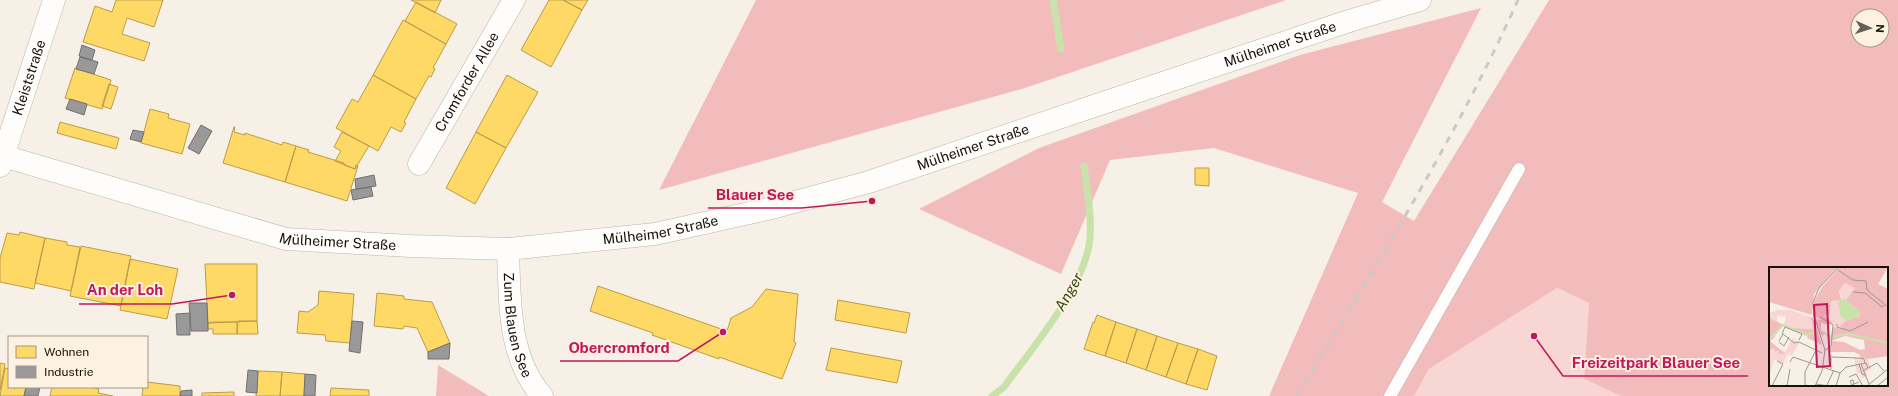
<svg xmlns="http://www.w3.org/2000/svg" width="1898" height="396" viewBox="0 0 1898 396" font-family="'Public Sans',sans-serif">
<style>
.green{fill:#f8d6d3}
.forest{fill:#f3bcbc;fill-rule:evenodd}
.homes{fill:#ffd966;stroke:#b99d4a}
.industry{fill:#999;stroke:#72706e}
.lines{fill:none;stroke-linecap:round;stroke-linejoin:round}
.stream{stroke:#c8e3aa;stroke-width:7}
.lane-casing{stroke:#bab4ab;stroke-width:13}
.street-casing{stroke:#bab4ab;stroke-width:23}
.secondary-casing{stroke:#bab4ab;stroke-width:23}
.lane{stroke:#fefdfb;stroke-width:12}
.street{stroke:#fefdfb;stroke-width:22}
.secondary{stroke:#fefdfb;stroke-width:22}
.rail{stroke:#cbc9c7;stroke-width:3;stroke-dasharray:7 7;stroke-linecap:butt}
.labels{text-anchor:middle;stroke-width:4;stroke-linejoin:round;paint-order:stroke}
.street-label{font-size:14px;fill:#171108;stroke:#fdf1e1}
.water-label{font-size:15px;font-style:italic;fill:#324c17;stroke:#fdf1e1}
.inset-river{fill:none;stroke:#c8e3aa;stroke-width:2}
.inset-road{fill:none;stroke:#9d978e;stroke-width:1}
.view{fill:#c2185b;fill-opacity:0.15;stroke:#c2185b;stroke-width:2}
.inset-edge{fill:none;stroke:#171108;stroke-width:2}
.leader{fill:none;stroke:#c2185b;stroke-width:1.5}
.callout-dot{fill:#c2185b;stroke:#fdf1e1;stroke-width:1.5}
.callout-label{font-size:15px;text-anchor:middle;font-weight:bold;fill:#c2185b;stroke:#fdf1e1;stroke-width:4;stroke-linejoin:round;paint-order:stroke}
</style>
<rect width="100%" height="100%" fill="#f7f0e7"/>
<path class="green" d="M1557 288 1589 303 1584 379 1621 396H1414L1429 369Z"/>
<path class="forest" d="M756 0H1286L1022 89 659 190Z
M1549 0H1898V396H1621L1584 379 1589 303 1557 288 1429 369 1414 396H1269L1358 193 1214 148 1110 160 1061 274 919 209 1039 148 1300 55 1481 8 1382 202 1414 221ZM1858 16H1882V40H1858ZM1770 268H1887V385H1770Z
M438 365 489 396H436Z"/>
<path class="homes" d="M116 0H163L154 27 127 18 122 34 150 43 144 61 83 42 95 6 112 12Z
M411 0H441L435 13Z
M549 0H563L582 10 551 67 521 50Z
M563 0H588L582 10Z
M416 2 457 24 446 44 405 21Z
M403 20 446 44 433 68 435 69 431 77 429 76 416 99 373 75Z
M75 68 111 80 102 109 65 98Z
M373 75 416 99 404 122 406 123 401 132 391 127 378 151 336 128 352 99 358 102Z
M507 75 538 92 506 148 476 132Z
M109 84 118 87 111 109 102 106Z
M150 109 169 114 168 118 190 124 182 154 141 143Z
M60 122 119 138 116 149 57 133Z
M234 127H235L234 132 245 135V133L282 145 283 142 296 146 285 182 223 163Z
M342 132 369 146 355 169 335 161 341 151 334 147Z
M476 132 506 148 475 204 446 188Z
M296 146 309 150 308 152 344 163V165L355 169 356 165 358 166 347 201 285 182Z
M1195 168H1209V186L1195 185Z
M20 232 45 238 34 289 0 282V258L7 233 19 235Z
M45 238 67 242V245L80 247 71 291 35 283Z
M81 246 131 256 121 306 70 296Z
M130 259 178 269 167 319 120 310Z
M205 264H257V321L208 323Z
M598 286 727 331 731 318 752 307 766 289 798 294 794 342 796 343 782 379 719 357V359L652 335 653 333 590 311Z
M319 291 354 294 350 343 326 341 325 335 297 333 299 311 308 312 318 305Z
M377 293 404 296V299L432 302 450 343 428 352 417 328 404 326 403 329 374 326Z
M838 300 910 313 906 333 835 320Z
M1097 315 1116 322 1105 356 1084 349 1093 322 1094 323Z
M238 321H257L258 334H237Z
M214 322H237V334H213V329H208V323Z
M1116 322 1137 329 1126 363 1105 356Z
M1137 329 1157 336 1146 370 1126 363Z
M1157 336 1178 343 1166 377 1146 370Z
M1178 343 1198 349 1186 384 1166 377Z
M831 348 902 361 897 383 826 370Z
M1198 349 1217 356 1207 390 1186 384Z
M0 363 5 364 0 390Z
M5 368 9 369V387H26L24 396H0Z
M258 371 282 372 280 396H256Z
M282 372 305 374 304 396H280Z
M147 382 180 386V396H142L143 387H147Z
M52 387H91L99 389 98 393 113 396H50Z
M331 388 369 390V396H330Z
M234 392V396H202V393Z"/>
<path class="industry" d="M82 45 95 50 92 60 79 56Z
M80 57 98 62 94 74 76 69Z
M70 99 87 104 84 115 66 109Z
M201 125 212 131 199 154 188 148Z
M133 130 144 132 141 142 130 139Z
M374 175 376 186 356 189 355 179Z
M371 187 373 196 353 200 351 190Z
M189 303H207L208 331H191Z
M190 313V335H177L176 314Z
M352 321 363 322 360 353 349 351Z
M450 343 449 359H428V352Z
M248 370 258 371 257 393 246 392Z
M305 374 316 375 315 396H304Z
M26 387H40L38 396H24Z
M192 390V396H180L181 391Z"/>
<g class="lines">
<path class="stream" d="M1053 0 1061 49
M992 396 1004 387C1032 348 1085 287 1090 239 1092 215 1087 190 1084 166"/>
<g class="lane-casing">
<path id="lane" d="M1390 396 1519 169"/>
</g>
<g class="street-casing">
<g id="street">
<path id="s1" d="M419 164 514 0"/>
<path id="s2" d="M0 166 54 0"/>
<path id="s3" d="M508 249C510 299 507 356 542 396"/>
</g>
</g>
<g class="secondary-casing">
<g id="secondary">
<path id="s4" d="M0 155 286 239 410 246 508 249 655 234 772 208 869 182 1088 108 1349 21 1420 0"/>
</g>
</g>
<use href="#lane" class="lane"/>
<use href="#street" class="street"/>
<use href="#secondary" class="secondary"/>
<path class="rail" d="M1297 396C1375 267 1456 138 1518 0"/>
</g>
<g class="labels">
<g class="street-label">
<text dy="5" stroke="none"><textPath href="#s4" startOffset="1322">Mülheimer Straße</textPath></text>
<text dy="5" stroke="none"><textPath href="#s2" startOffset="93">Kleiststraße</textPath></text>
<text dy="5" stroke="none"><textPath href="#s1" startOffset="95">Cromforder Allee</textPath></text>
<text dy="5" stroke="none"><textPath href="#s4" startOffset="998">Mülheimer Straße</textPath></text>
<text dy="5" stroke="none"><textPath href="#s4" startOffset="674">Mülheimer Straße</textPath></text>
<text dy="5" stroke="none"><textPath href="#s4" startOffset="350">Mülheimer Straße</textPath></text>
<text dy="5" stroke="none"><textPath href="#s3" startOffset="77">Zum Blauen See</textPath></text>
</g>
<g class="water-label">
<text transform="translate(1069 292) rotate(-60)" y="5">Anger</text>
</g>
</g>
<g transform="translate(1769 267)">
<rect width="119" height="119" fill="#f7f0e7"/>
<path d="M76 16 87 21 78 32 91 49 72 58 73 62 65 59 55 49 61 44 62 34 73 30 70 24ZM8 43H22L38 49 43 52 45 62 23 61 15 58 17 50 8 48V55L15 58 7 64 1 75 16 85 24 71 30 76 23 89 19 87 14 97 5 92 0 110V46ZM85 91 99 92 102 102 97 104 98 110 93 111 91 106 88 107Z" fill="#f8d6d3"/>
<path d="M0 0H69L45 27 43 48 0 35ZM71 0H119L109 17 119 22V89L99 92 91 91V88L85 85H59L63 79 61 72 64 60 73 61 71 59 77 54 91 49 90 44 77 33 86 21 76 16 70 24 72 33 62 34 61 46 55 49 64 55 60 58 52 56V63L55 65 54 70 51 66 46 52 53 53 45 49V34L53 20ZM76 69 95 73 96 82 91 83 75 75 62 74ZM38 49 44 51 53 78 38 71 39 68 23 61 44 62 42 52ZM0 51 15 58 7 64 6 70 1 74 16 87 9 86 10 83 6 85 5 80 3 83 1 81Z" fill="#f3bcbc" fill-rule="evenodd"/>
<path d="M76 32 90 44 91 49 78 54 72 50 69 35Z" fill="#c8e3aa"/>
<path class="inset-river" d="M52 64 62 70 79 67 119 76M0 73 14 58 37 68 48 65"/>
<path class="inset-road" d="M69 3 84 13 97 14 98 23 119 40M84 25 96 26 113 40 115 38M51 50 64 58 62 80 56 83M68 57V60L81 64 99 55M13 67 16 60 33 67 30 73M10 74 14 67 25 76 30 75 53 86M10 75 15 79 20 70M63 90 90 91 95 92 96 96M21 95 24 90 71 106M90 97 93 107 96 108M92 97 100 117M99 101 108 96 115 104M62 102V88M80 110 87 107 94 119M47 117 60 119M85 117 84 113 81 114 83 118 85 117 90 115M58 118 65 103M3 119 14 97 8 94M18 119 21 102M36 119V105L47 83M46 119 53 104 56 83 45 49 44 35 50 21 70 0M67 119 71 106 77 100 97 96 99 101 95 103M98 119 119 102M108 119 118 111"/>
<path class="view" d="M58 37 61 99 48 100 45 38Z"/>
<rect width="119" height="119" class="inset-edge"/>
</g>
<path class="leader" d="M872 201L802 208H708M232 295L172 304H79M723 332L678 361H560M1534 336L1563 376H1748"/>
<g class="callout-dot">
<circle cx="872" cy="201" r="4"/>
<circle cx="232" cy="295" r="4"/>
<circle cx="723" cy="332" r="4"/>
<circle cx="1534" cy="336" r="4"/>
</g>
<g class="callout-label">
<text x="755" y="200">Blauer See</text>
<text x="125" y="295">An der Loh</text>
<text x="619" y="353">Obercromford</text>
<text x="1656" y="368">Freizeitpark Blauer See</text>
</g>
<rect x="8" y="336" width="140" height="52" fill="#fdf1e1" stroke="#a1978a"/>
<rect x="16" y="346" width="20" height="12" fill="#ffd966" stroke="#a1978a"/>
<text x="44" y="356" font-size="12" fill="#171108">Wohnen</text>
<rect x="16" y="366" width="20" height="12" fill="#999999" stroke="#a1978a"/>
<text x="44" y="376" font-size="12" fill="#171108">Industrie</text>
<g transform="translate(1870 28) rotate(93)"><circle r="19" fill="#fdf1e1" stroke="#a1978a"/>
<path d="M0-3L7 15L0 10L-7 15Z" fill="#655f56"/>
<text y="-6" font-size="11" font-weight="bold" text-anchor="middle" fill="#171108">N</text>
</g>
</svg>
